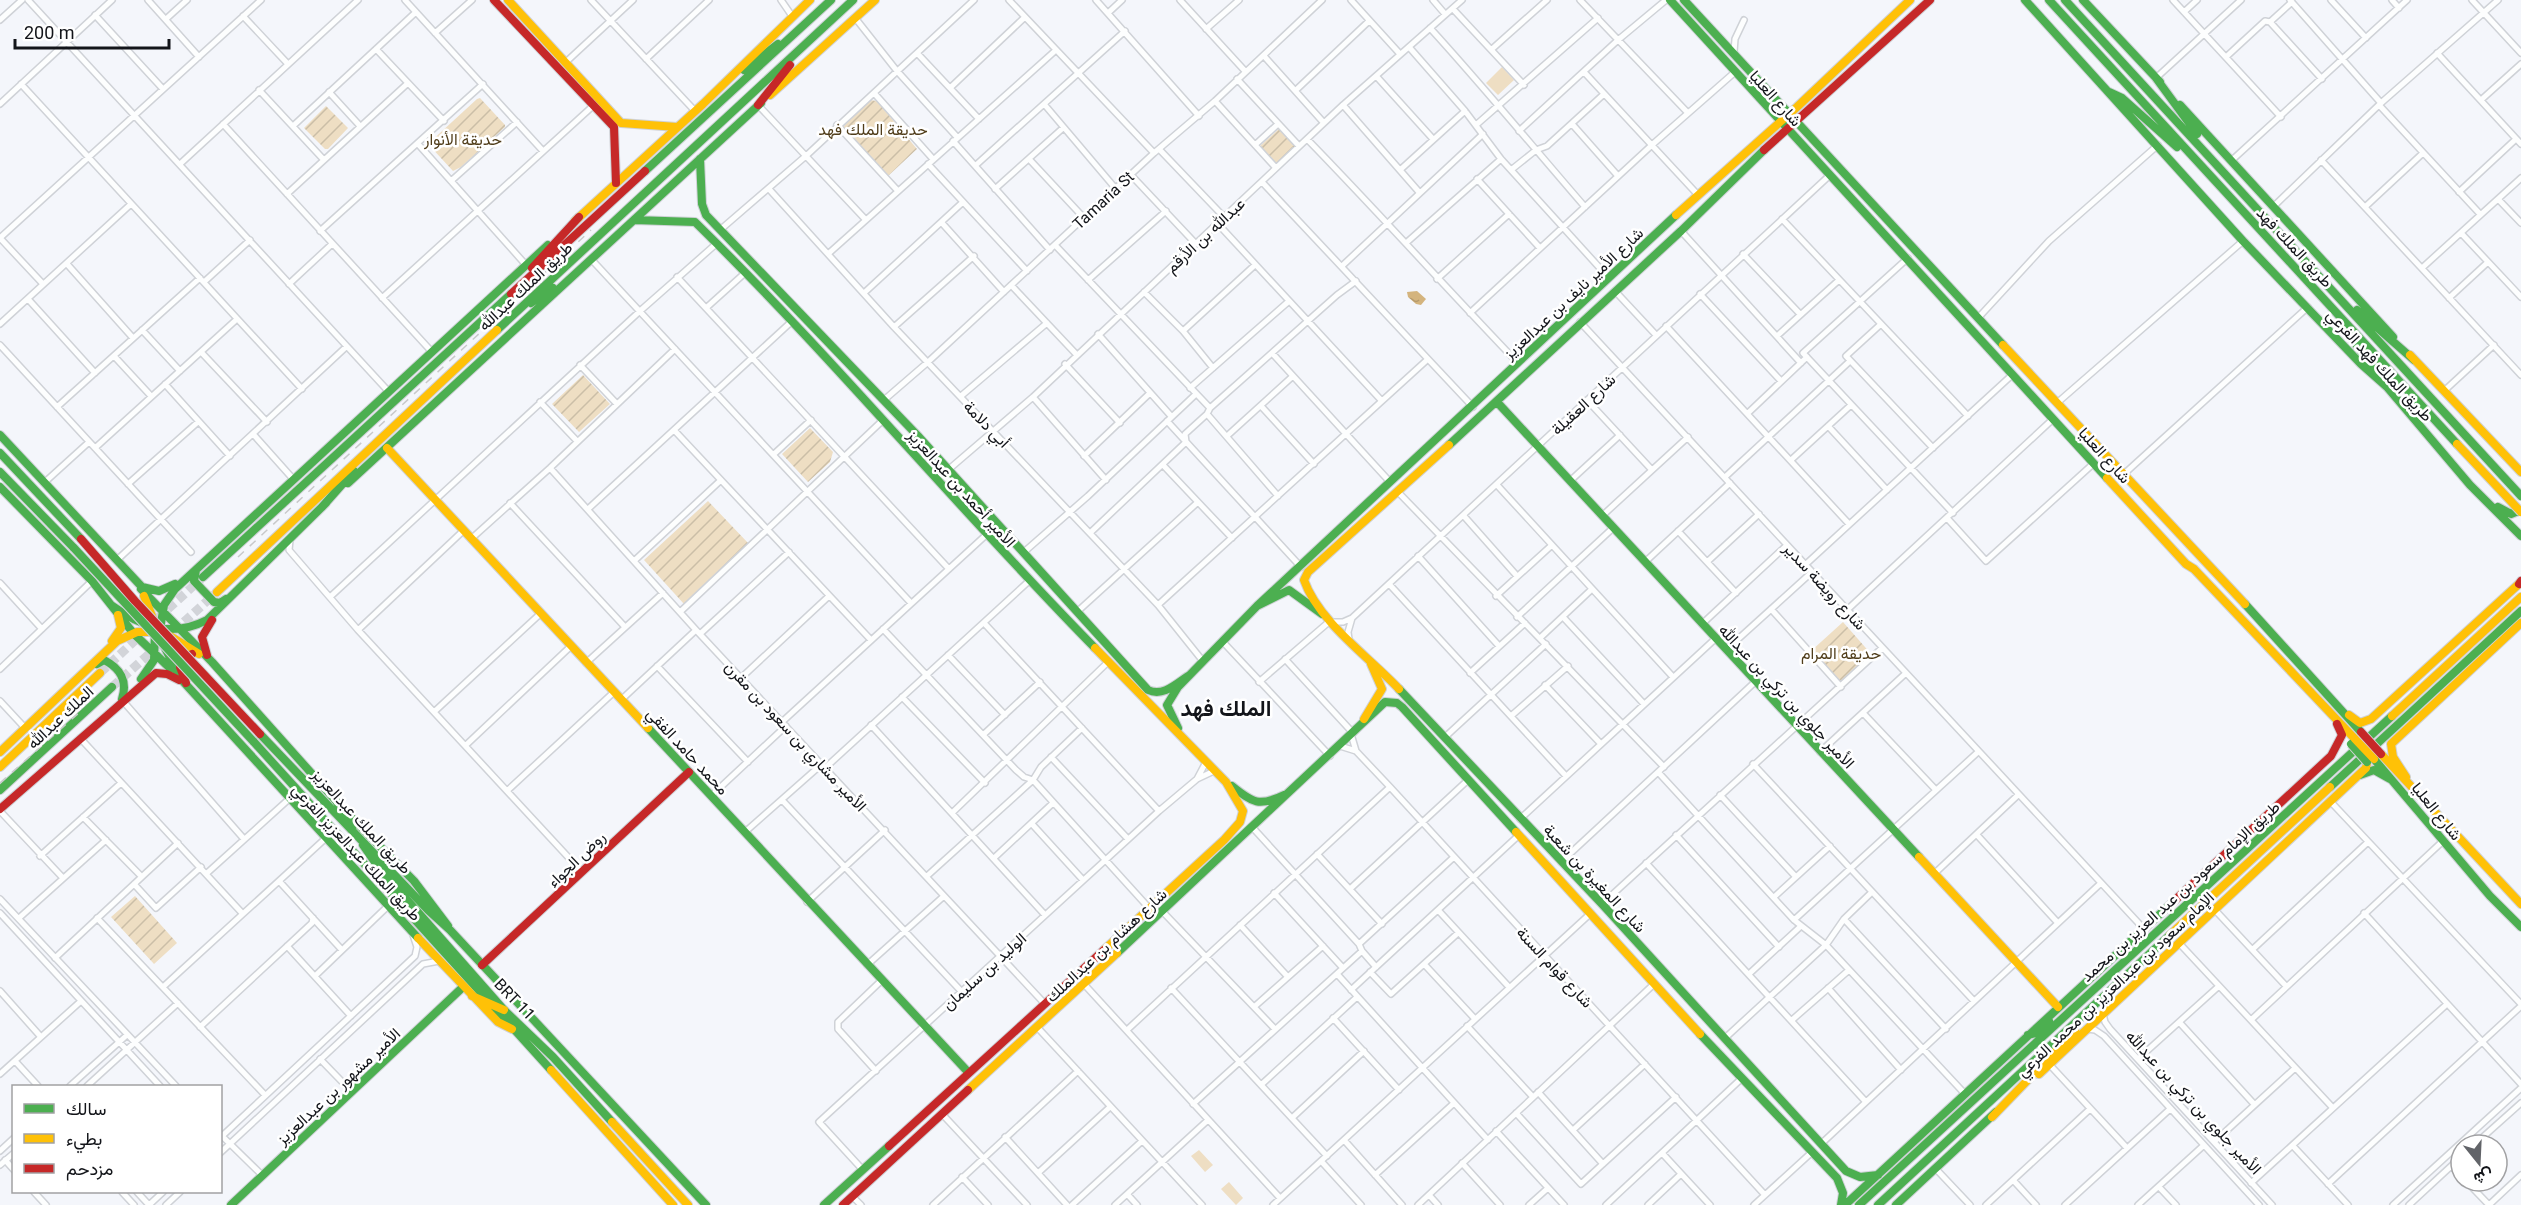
<svg xmlns="http://www.w3.org/2000/svg" width="2521" height="1205" viewBox="0 0 2521 1205" font-family="Roboto,Vazirmatn,sans-serif">
<style>
.garden{fill:url(#garden-furrows)}
.pitch{fill:#eedec3}
.water{fill:url(#water-ripples)}
.lines{fill:none;stroke-linecap:round;stroke-linejoin:round}
.highway-tunnel{stroke:#d2d4d9;stroke-width:9;stroke-dasharray:9 4.5;stroke-linecap:butt}
.street-casing{stroke:#cfd2d7;stroke-width:8}
.fast-casing{stroke:#cfd2d7;stroke-width:10}
.slow-casing{stroke:#cfd2d7;stroke-width:10}
.jam-casing{stroke:#cfd2d7;stroke-width:10}
.street{stroke:#fdfefe;stroke-width:5}
.fast{stroke:#4caf50;stroke-width:8}
.slow{stroke:#ffc107;stroke-width:8}
.jam{stroke:#c62828;stroke-width:8}
.rail{stroke:#c9c9cb;stroke-width:1.5;stroke-dasharray:8 8;stroke-linecap:butt}
.fast-bridge-casing{stroke:#cfd2d7;stroke-width:10;stroke-linecap:butt}
.slow-bridge-casing{stroke:#cfd2d7;stroke-width:10;stroke-linecap:butt}
.jam-bridge-casing{stroke:#cfd2d7;stroke-width:10;stroke-linecap:butt}
.fast-bridge{stroke:#4caf50;stroke-width:8}
.slow-bridge{stroke:#ffc107;stroke-width:8}
.jam-bridge{stroke:#c62828;stroke-width:8}
.labels{text-anchor:middle;stroke-width:5;stroke-linejoin:round;paint-order:stroke}
.street-label{font-size:16px;fill:#13151a;stroke:#fff}
.park-label{font-size:16px;fill:#503d1a;stroke:#fff}
.district-label{font-size:22px;font-weight:bold;fill:#13151a;stroke:#fff}
</style>
<defs>
<pattern id="garden-furrows" width="10" height="10" patternUnits="userSpaceOnUse" patternTransform="scale(1.5)"><rect width="10" height="10" fill="#eedec3"/><path d="M-1 1l2-2M0 10L10 0M9 11l2-2" fill="none" stroke="#cbbea7"/></pattern>
<pattern id="water-ripples" width="26" height="14" patternUnits="userSpaceOnUse" patternTransform="scale(1.5)"><rect width="26" height="14" fill="#d4b47e"/><path d="M2 4q2-2 4 0t4 0M15 11q2-2 4 0t4 0" fill="none" stroke="#b59a6c"/></pattern>
</defs>
<rect width="100%" height="100%" fill="#f4f6fb"/>
<path class="garden" d="M480 98 505 125V127L461 167 453 171 428 144 477 99Z
M870 100 877 101 917 149 888 176 842 128Z
M326 106 348 128 328 149H325L304 128Z
M1280 128 1296 146 1278 162H1274L1260 146Z
M583 375 610 404 579 432 552 404Z
M810 428 833 452 830 462 808 482 782 454Z
M708 501 749 544 684 604 644 560Z
M1843 622 1872 655 1841 684 1811 651Z
M135 896 177 943 154 964 111 917Z"/>
<path class="pitch" d="M1502 67 1514 80 1498 95 1486 83Z
M1199 1150 1213 1165 1205 1172 1191 1156Z
M1229 1182 1243 1198 1236 1205 1221 1189Z"/>
<path class="water" d="M1417 291 1426 299 1421 305 1416 304 1408 297 1407 292Z"/>
<g class="lines">
<path class="highway-tunnel" d="M158 618 201 579
M174 631 217 592
M100 673 144 632
M112 687 157 647"/>
<g class="street-casing">
<path id="street" d="M28 0 389 392
M148 0 199 57
M405 0 543 151
M591 0 695 111
M781 0 792 16
M1009 0 1154 153
M1096 0 1199 116
M1180 0 1245 71
M1351 0 1400 54
M1433 0 1445 14
M1580 0 1688 113
M2173 0 2281 117
M2290 0 2381 103
M2331 0 2366 38
M2392 0 2399 8
M2472 0 2521 53
M1453 9 1524 85
M2184 12 2197 0
M1108 13 1122 0
M95 15 163 89
M243 16 287 63
M166 19 187 0
M856 19 897 71 957 137
M0 20 22 0
M2270 22 2322 79
M1430 28C1483 86 1533 147 1585 207
M1206 29 1239 0
M435 33 472 0
M1409 47 1465 111 1501 159 1608 277
M376 49 444 121
M1492 49 1547 0
M1734 52 1735 39 1744 20
M917 53 979 119
M2437 53 2521 144
M1264 56 1324 123
M2226 57 2265 21 2270 22 2292 2
M646 59 709 0
M566 62 633 0
M1584 72 1698 195
M1377 77 1433 139
M2156 78 2241 0
M1237 79 1299 146
M21 84 302 389
M950 88 1025 17
M259 90 324 160
M1296 90 1369 21
M329 92 360 126
M874 93 933 159
M2481 100 2521 64
M1215 101 1276 168
M0 104 112 0
M1044 104 1116 189
M758 105 865 219
M1343 105 1419 192
M2380 106 2480 214
M223 124 432 352
M1572 124 1618 176
M837 125 898 191
M1476 125 1598 18
M293 126 416 12
M1519 131 1618 40 1666 0
M1307 139C1379 213 1447 289 1518 363
M953 141 1050 250
M418 144 526 265
M1255 145 1278 124
M1159 149 1225 218
M1029 159 1084 218
M2321 160 2521 375
M2231 161 2407 0
M180 164 358 0
M928 164 1027 271
M976 165 1125 31
M1400 170 1465 111
M1511 170 1536 150 1547 146 1604 94
M1131 175 1196 244
M1477 179 1540 248
M451 181 517 122
M1262 182 1473 407
M769 189 894 327 1158 605 1202 660
M995 189 1063 128
M2459 192 2516 139
M287 194 408 83
M2498 199 2521 223
M2273 207 2381 103 2498 0
M2365 207 2423 153
M1782 219 1968 416
M942 223 1004 292
M1218 224 1381 400
M720 230 807 155 974 0
M320 231 483 84
M1681 231 1801 363
M2461 233 2521 297
M0 238 261 0
M0 238 43 284
M1406 243 1501 159
M1055 245 1210 408 1207 414 1185 434 1186 442 1090 533
M828 254 1056 50
M1743 254 1800 314
M1908 258 1803 353 1953 513
M591 259 911 603
M67 264 133 338
M1342 266 1483 134
M2422 268 2521 178
M677 277 949 569
M1437 279 1509 214
M1088 280 1166 211
M204 282 250 240
M289 284 332 244
M1011 285 1076 354
M1615 291 1656 335
M1144 292 1183 331 1213 368
M864 293 963 202
M1700 294 1781 381
M382 298 594 105
M2449 298 2488 262
M28 299 95 373
M706 308 746 272
M1470 313 1653 144 1735 72
M1979 317 2049 241 2158 145
M1580 322 2144 929
M0 324 131 204
M1881 324 1846 356 1933 448
M1666 326 1849 524
M894 327 974 256
M142 330 180 371
M1183 331 1255 265
M1098 334 1171 416
M1777 336 1839 280
M0 345 191 552
M201 352 267 422
M1272 353 1390 482
M114 356 151 396
M1065 364 1120 423
M580 365 617 404
M165 384 230 456
M1190 388 1288 302
M2444 391 2494 345
M961 396 1047 323
M1033 397 1106 480
M884 400 928 362 1154 153 1215 101 1322 0
M1587 400 1652 470
M540 402 577 441
M2057 403 2243 241
M1261 406 1314 464
M57 407 200 278
M1210 408 1337 295 1356 281
M1748 413 1807 357
M1207 414 1278 496
M1167 421 1301 567
M1828 426 1887 490
M674 430 871 640
M253 434 294 480
M1227 436 1293 376
M95 448 237 319
M774 454 811 420
M1084 456 1150 393
M1791 460 1851 405
M1163 465 1232 538
M550 468 696 630 1044 1003
M948 470 1033 397 1343 105 1462 0
M2124 474 2308 307
M1725 477 1850 361
M1570 481 1620 435
M45 482 89 442
M128 484 198 422
M1497 485 1673 677
M1398 492 1664 767
M510 503 625 627
M588 509 790 323
M1463 515 1517 576
M1602 516 1688 437
M1947 518 1986 561 2093 464
M1678 531 1736 593
M471 539 550 468 675 349
M290 540 289 550 358 630 581 871
M1024 552 1088 496 1196 394
M1418 556 1499 646
M117 560 346 347
M634 561 721 480
M1645 562 1730 483
M1707 562 1759 514
M1805 565 2012 375
M0 583 42 629
M1389 584 1566 776
M1496 596 1552 545
M330 597 640 311 716 244
M1158 605 1428 359
M1771 609 1841 687
M1847 610 2053 419
M1078 611 1198 502
M680 612 882 421
M1517 617 1613 528
M1563 617 1644 704
M1332 622H1343L1352 618 1830 175
M984 623 1159 811
M1702 624 1787 545
M883 629 1016 770 1024 777 1033 780 1149 908
M358 630 463 531
M701 633 789 552
M1540 638 1592 589
M1349 639 1348 632 1352 618
M1223 642 1330 756
M1726 650 1812 572
M948 655 1005 715
M1285 659 1353 733
M586 663 663 593
M657 666 748 762
M0 669 92 581
M1470 673 1525 623
M742 677 829 596
M1259 682 1330 621
M1545 685 1601 744
M902 697 985 783
M122 700 244 839
M621 700 696 630
M0 701 26 729
M435 711 540 614
M1863 713 1935 789
M1511 716 1568 666
M783 721 986 535
M871 725 1045 915
M1351 734 1356 751
M983 735 1040 682
M80 738 242 913
M1444 738 1546 644
M466 745 570 647
M1340 746 1356 751 1390 787 1765 1195
M1820 752 1906 673
M1051 757 1128 839
M1753 764 1974 1001
M825 768 1029 581
M1658 772 1794 920 1826 945 1965 1094
M1197 779 1206 762
M508 790 614 692
M1720 795 1796 877
M711 796 786 726
M782 800 961 991
M2330 801 2521 1004
M0 811 63 878
M952 813 1108 662
M83 817 141 876
M1520 819 1715 639
M1032 824 1083 880
M1253 828 1359 944 1362 951 1376 967
M745 832 822 764
M1676 835 1779 947
M1977 835 2058 923
M1317 854 1382 924
M40 856 121 783
M994 858 1053 803
M1561 862 1755 682
M1646 863 1866 1102
M1935 873 2018 795
M206 874 289 799
M927 876 1033 780 1041 767 1082 728
M279 881 342 950
M134 884 156 908 201 867
M1350 889 1468 780
M1274 893 1343 968
M1774 897 1830 846
M0 899 176 1086
M807 902 885 830
M1602 904 1882 648
M1438 910 1509 987
M2215 910 2286 986
M1162 911 1275 1029
M0 913 160 1086
M2364 913 2521 1084
M19 918 106 840
M97 918 265 1095
M1844 919 1946 1029
M1794 920 1978 752
M1240 925 1288 977
M2179 943 2333 1108
M1359 944 1454 857
M287 946 351 1016
M2253 949 2368 842
M55 958 178 843
M1424 964 1475 1019
M867 965 944 896
M1370 972 1391 994 1458 933
M1337 974 1488 1140
M1749 974 1801 926
M315 976 388 906
M1083 983 1280 1198
M163 987 327 837
M1171 988 1327 1156
M1828 988 1901 1070
M1351 990 1518 836
M0 991 41 1037
M1254 1007 1323 946
M2103 1014 2105 1022 2110 1029 2272 1205
M1333 1018 1399 1090
M1792 1020 1849 970
M2251 1020 2443 841
M2180 1023 2254 1104
M1467 1026 1533 1097
M200 1027 312 923 313 918
M1037 1027 1202 1205
M2087 1029 2095 1030 2104 1036 2259 1205
M1127 1030 1390 787
M1724 1039 1826 945 1844 919 1872 892
M320 1059 352 1092
M2138 1059 2219 986
M15 1061 38 1086
M2049 1064 2127 1148
M876 1071 838 1029V1022L882 980
M0 1074 81 1001
M1262 1084 1357 997
M70 1086 127 1035
M87 1086 178 1003
M1538 1092 1603 1164
M1193 1104 1362 951
M1516 1113 1581 1184 1676 1097
M943 1115 1027 1205
M1293 1117 1364 1051
M1573 1130 1645 1064
M1496 1131 1564 1205
M221 1135 263 1176
M1005 1137 1067 1205
M220 1138 415 956 417 947 413 935
M1344 1140 1402 1205
M2214 1142 2294 1069
M1822 1143 2101 883
M2474 1145 2521 1103
M2293 1146 2348 1205
M0 1151 14 1138
M220 1153 423 964 439 961
M1662 1153 1710 1205
M5 1160 14 1170
M1321 1161 1361 1205
M1462 1163 1500 1205
M0 1165 14 1153
M2452 1166 2461 1176
M862 1169 819 1122 1159 811 1197 779 1214 771
M1936 1169 1970 1205
M1038 1173 1110 1107
M1375 1175 1453 1104
M962 1177 988 1205
M2013 1180 2036 1205
M2466 1181 2489 1205
M2251 1183 2447 1004
M2328 1184 2521 1006
M2159 1187 2176 1205
M34 1192 46 1205
M122 1192 134 1205
M137 1192 149 1205 163 1192
M1127 1194 1137 1205
M1429 1195 1438 1205
M852 1196 861 1205
M166 1205 180 1192
M933 1205 1078 1071
M1072 1205 1142 1141
M1115 1205 1208 1120
M1273 1205 1591 913
M1418 1205 1654 984
M1529 1205 1548 1188
M1606 1205 1741 1079
M1648 1205 1681 1174
M1754 1205 1811 1153
M1986 1205 2090 1109
M2065 1205 2170 1109
M2138 1205 2203 1146
M2393 1205 2521 1088
M2409 1205 2461 1157
M2489 1205 2521 1175"/>
</g>
<g class="fast-casing">
<path id="fast" d="M1670 0 2107 478
M1684 0 2003 345
M2025 0 2243 241 2361 364 2387 387 2470 485 2521 536
M2049 0 2457 444
M2065 0 2521 496
M2083 0 2160 82
M744 70 778 44
M2156 78 2197 134
M2109 92 2122 98 2177 147
M2180 105 2393 337
M700 159 702 204 706 215 918 436 1148 690C1163 697 1176 684 1188 676
M645 171 831 0
M634 220 695 222C834 358 958 509 1095 648
M531 303 553 288
M2357 310 2414 360
M2345 329 2387 387
M497 330 853 0
M1497 402 1919 857
M0 435 142 587 159 591 175 584
M1449 445 1681 231 1764 150
M0 453 81 539
M0 472 74 548
M348 483 761 103
M0 487 92 581 134 634 171 669
M322 507 354 471
M2498 507 2511 514 2521 510
M196 570 194 581 214 602 220 603 226 599
M203 577 511 294
M141 589 212 662 338 803
M2245 604 2361 732
M111 605C141 627 172 638 207 620L326 503
M1257 606 1676 215
M160 629 164 605 175 589 548 245
M163 644 180 678 418 938
M97 664 104 660C120 668 128 681 122 699
M141 679 154 660 155 633
M1399 689 1602 904 1846 1171 1860 1177 1878 1175
M648 728 968 1072
M1178 728 1167 705 1178 687 1257 606 1289 590 1322 614
M260 734 428 910 450 930 706 1205
M253 741 551 1070
M2374 759 2490 896 2521 927
M2360 775 2374 770 2390 779
M1232 786C1253 803 1259 807 1284 795
M2330 787 2521 611
M0 790 112 687
M336 801 352 828
M346 812 414 881 448 926
M363 845 379 868 504 1010 553 1057 612 1122
M1117 953 1385 702 1397 703 1402 707 1516 832
M1700 1034 1837 1178 1843 1193 1841 1205
M2028 1035 2036 1033 2049 1021
M231 1205 463 987
M824 1205 889 1146
M1845 1205 2173 902
M1859 1205 2392 716
M1878 1205 2170 935
M1896 1205 1996 1112"/>
</g>
<g class="slow-casing">
<path id="slow" d="M508 0 621 123 677 127
M770 95 875 0
M1676 215 1797 107 1910 0
M575 221 703 104 810 0
M2003 345 2245 604
M2410 355 2521 472
M387 448 648 728
M2107 478 2186 564 2194 569 2355 739
M217 592 497 330
M144 596 154 621
M170 636 199 654
M112 641 121 628 118 615
M1095 648 1226 782 1243 811 1240 822 1224 840 1104 950
M1399 689C1370 658 1318 621 1304 580L1308 572 1449 445
M2349 715 2360 723 2371 719 2521 582
M2392 716 2521 597
M1364 719 1382 689 1371 664
M0 752 117 641 137 632H156
M2381 754 2521 904
M0 767 100 673
M2406 777 2393 757 2391 744 2521 623
M1516 832 1700 1034
M1919 857 2058 1007
M2170 935 2330 787
M418 938 498 1022 512 1029
M472 996 504 1010
M551 1070 673 1205
M2039 1074 2366 768 2367 762
M968 1090 1117 953
M1992 1117 2075 1031
M612 1122 688 1205"/>
</g>
<g class="jam-casing">
<path id="jam" d="M494 0 614 127 616 183
M758 105 790 65
M1764 150 1930 0
M532 268 579 217
M511 294 645 171
M2519 584 2521 581
M207 655 202 637 212 620
M186 683 180 667 185 658 192 654
M0 809 156 673 167 674 179 680
M2173 902 2331 756 2342 735 2337 724
M482 965 689 772
M889 1146 1104 950
M843 1205 968 1090"/>
</g>
<use href="#street" class="street"/>
<use href="#fast" class="fast"/>
<use href="#slow" class="slow"/>
<use href="#jam" class="jam"/>
<path class="rail" d="M238 557 591 230
M0 783 81 711"/>
<g class="fast-bridge-casing">
<path id="fast-bridge" d="M74 548 253 741
M2351 744 2367 762"/>
</g>
<g class="slow-bridge-casing">
<path id="slow-bridge" d="M2457 444 2521 512
M2355 739 2374 759"/>
</g>
<g class="jam-bridge-casing">
<path id="jam-bridge" d="M81 539 135 601 260 734
M2361 732 2381 754"/>
</g>
<use href="#fast-bridge" class="fast-bridge"/>
<use href="#slow-bridge" class="slow-bridge"/>
<use href="#jam-bridge" class="jam-bridge"/>
</g>
<g class="labels">
<g class="street-label">
<text transform="translate(1776 98) rotate(48)" y="6">شارع العليا</text>
<text transform="translate(1103 200) rotate(-43)" y="6">Tamaria St</text>
<text transform="translate(1205 235) rotate(-43)" y="6">عبدالله بن الأرقم</text>
<text transform="translate(2295 247) rotate(47)" y="6">طريق الملك فهد</text>
<text transform="translate(525 286) rotate(-43)" y="6">طريق الملك عبدالله</text>
<text transform="translate(1573 293) rotate(-43)" y="6">شارع الأمير نايف بن عبدالعزيز</text>
<text transform="translate(2380 365) rotate(47)" y="6">طريق الملك فهد الفرعي</text>
<text transform="translate(1583 404) rotate(-43)" y="6">شارع العقيلة</text>
<text transform="translate(987 424) rotate(46)" y="6">أبي دلامة</text>
<text transform="translate(2105 455) rotate(48)" y="6">شارع العليا</text>
<text transform="translate(962 488) rotate(48)" y="6">الأمير أحمد بن عبدالعزيز</text>
<text transform="translate(1825 586) rotate(47)" y="6">شارع رويضة سدير</text>
<text transform="translate(1787 696) rotate(47)" y="6">الأمير جلوي بن تركي بن عبدالله</text>
<text transform="translate(60 717) rotate(-43)" y="6">الملك عبدالله</text>
<text transform="translate(796 736) rotate(47)" y="6">الأمير مشاري بن سعود بن مقرن</text>
<text transform="translate(688 751) rotate(47)" y="6">محمد حامد الفقي</text>
<text transform="translate(2437 811) rotate(51)" y="6">شارع العليا</text>
<text transform="translate(362 821) rotate(47)" y="6">طريق الملك عبدالعزيز</text>
<text transform="translate(357 852) rotate(47)" y="6">طريق الملك عبدالعزيز الفرعي</text>
<text transform="translate(576 859) rotate(-44)" y="6">روض الجواء</text>
<text transform="translate(1595 878) rotate(47)" y="6">شارع المغيرة بن شعبة</text>
<text transform="translate(2180 891) rotate(-42)" y="6">طريق الإمام سعود بن عبد العزيز بن محمد</text>
<text transform="translate(1106 945) rotate(-43)" y="6">شارع هشام بن عبدالملك</text>
<text transform="translate(1555 967) rotate(47)" y="6">شارع قوام السنة</text>
<text transform="translate(984 971) rotate(-42)" y="6">الوليد بن سليمان</text>
<text transform="translate(2115 984) rotate(-43)" y="6">الإمام سعود بن عبدالعزيز بن محمد الفرعي</text>
<text transform="translate(515 999) rotate(46)" y="6">BRT 11</text>
<text transform="translate(338 1086) rotate(-43)" y="6">الأمير مشهور بن عبدالعزيز</text>
<text transform="translate(2194 1102) rotate(47)" y="6">الأمير جلوي بن تركي بن عبدالله</text>
</g>
<g class="park-label">
<text x="873" y="135">حديقة الملك فهد</text>
<text x="463" y="145">حديقة الأنوار</text>
<text x="1841" y="659">حديقة المرام</text>
</g>
<g class="district-label">
<text x="1226" y="716">الملك فهد</text>
</g>
</g>
<rect x="12" y="1085" width="210" height="108" fill="#ffffff" stroke="#a1a1a3" stroke-width="1.5"/>
<rect x="24" y="1104" width="30" height="9" fill="#4caf50" stroke="#a1a1a3" stroke-width="1.5"/>
<text x="66" y="1115" font-size="18" fill="#13151a">سالك</text>
<rect x="24" y="1134" width="30" height="9" fill="#ffc107" stroke="#a1a1a3" stroke-width="1.5"/>
<text x="66" y="1145" font-size="18" fill="#13151a">بطيء</text>
<rect x="24" y="1164" width="30" height="9" fill="#c62828" stroke="#a1a1a3" stroke-width="1.5"/>
<text x="66" y="1175" font-size="18" fill="#13151a">مزدحم</text>
<g transform="translate(2479 1163) rotate(162)"><circle r="28" fill="#ffffff" stroke="#a1a1a3" stroke-width="1.5"/>
<path d="M0-4.5L10 22L0 15L-10 22Z" fill="#626469"/>
<text y="-9" font-size="16" font-weight="bold" text-anchor="middle" fill="#13151a">ش</text>
</g>
<path d="M15 39v9h154v-9" fill="none" stroke="#13151a" stroke-width="3"/>
<text x="24" y="39" font-size="18" fill="#13151a" stroke="#ffffff" stroke-width="4.5" paint-order="stroke">200 m</text>
</svg>
